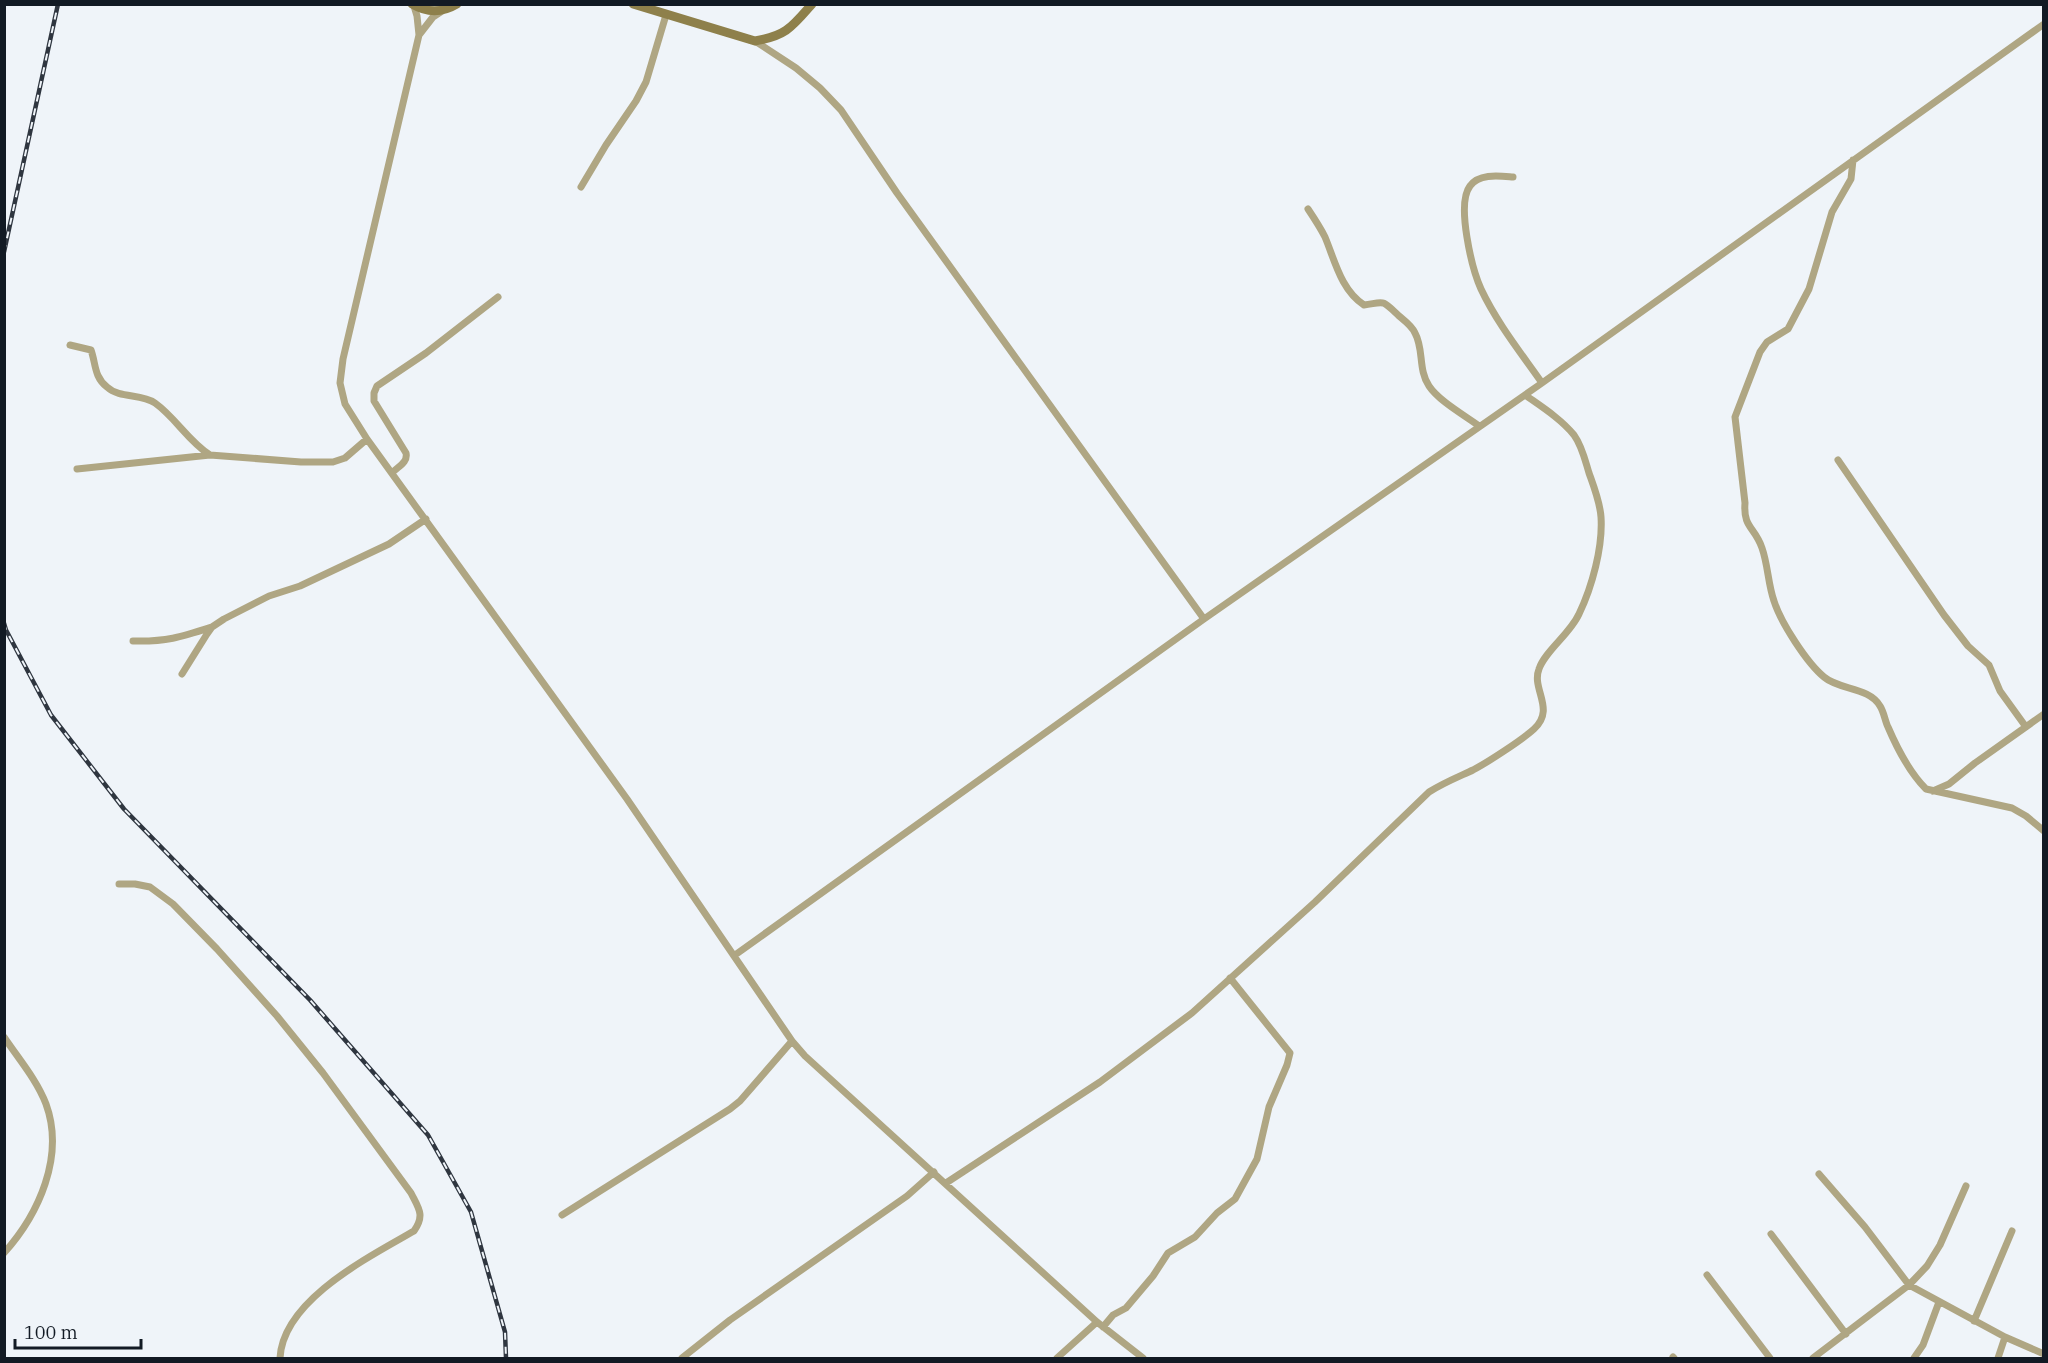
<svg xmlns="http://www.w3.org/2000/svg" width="2048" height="1363" viewBox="0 0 2048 1363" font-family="'IBM Plex Serif',serif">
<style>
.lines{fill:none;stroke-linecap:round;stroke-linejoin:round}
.street{stroke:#afa683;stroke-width:7}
.secondary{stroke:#8e804b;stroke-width:9}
.rail-casing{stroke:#2f3640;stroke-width:4.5}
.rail{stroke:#eff4f9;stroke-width:2;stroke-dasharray:7;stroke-linecap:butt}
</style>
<rect width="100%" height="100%" fill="#eff4f9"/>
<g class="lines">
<path class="street" d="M414 6 417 16 419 35 343 359 340 383 345 404 367 439 627 799 792 1041 805 1056 1097 1322 1143 1358
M419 35 433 17 442 11
M755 41 796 68 820 88 841 110 897 193 1204 619
M1853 160 1851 179 1832 212 1809 289 1788 329 1767 342 1760 352 1735 417 1745 503C1743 528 1755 527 1762 548 1768 565 1768 584 1774 601 1781 623 1807 663 1824 677 1839 690 1869 687 1880 706 1884 712 1885 721 1888 727 1897 748 1910 773 1926 789L2012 808 2026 816 2044 831
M1513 177C1500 176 1479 173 1470 186 1456 204 1472 269 1481 289 1497 323 1521 353 1542 383
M581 187 606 145 636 101 646 82 666 15
M1308 209C1314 218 1320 227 1325 237 1335 261 1341 290 1364 305 1386 302 1381 299 1399 316 1405 321 1412 326 1415 333 1424 349 1418 370 1429 386 1439 401 1464 415 1479 426
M70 345 91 350C96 364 94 377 107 387 120 399 141 393 155 403 176 418 188 441 210 455
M1838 460 1944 615 1968 646 1989 665 2000 691 2026 727
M77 469 210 455 301 462H333L345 458 367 439
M393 472C399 466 408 462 406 453L374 401V393L377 386 426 353 498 297
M133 641C166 642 181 637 212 627
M182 674 207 634 212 627 224 619 269 596 300 586 389 544 426 519
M1933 791 1949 784 1975 763 2044 714
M119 884H135L150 887 173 904 217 949 277 1016 323 1073 411 1193C419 1209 425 1215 414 1231 369 1257 283 1300 280 1358
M735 955 1204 619 1542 383 2044 24
M4 1037C18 1058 37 1080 46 1104 65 1156 39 1214 4 1253
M1819 1174 1865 1227 1909 1285 2005 1337 1998 1358
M946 1183 1100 1082 1192 1013 1315 902 1429 792C1443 783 1458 777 1473 770 1488 762 1522 740 1534 729 1556 709 1531 689 1539 669 1545 651 1570 634 1579 614 1592 587 1603 547 1601 517 1600 502 1594 487 1589 473 1585 460 1582 446 1574 435 1561 419 1542 407 1525 395
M562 1215 730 1109 740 1101 792 1041
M1771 1234 1846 1334
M1707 1275 1770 1358
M1974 1321 2012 1231
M1103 1327 1113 1315 1126 1308 1153 1276 1168 1253 1195 1237 1217 1213 1235 1199 1257 1159 1269 1107 1287 1065 1290 1053 1230 978
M2005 1337 2044 1354
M1673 1357 1674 1358
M682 1358 730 1320 907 1196 934 1172
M1057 1358 1097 1322
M1813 1358 1909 1285 1927 1266 1940 1245 1966 1186
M1914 1358 1923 1345 1939 1302"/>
<path class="secondary" d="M412 4C427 13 442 13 457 4
M633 4 755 41C786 36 792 27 812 4"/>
<g class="rail-casing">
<path id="rail" d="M4 252 58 4
M4 623 6 630 51 715 124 809 310 1000 428 1135 471 1212 505 1332 506 1358"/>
</g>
<use href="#rail" class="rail"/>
</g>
<rect width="2048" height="1363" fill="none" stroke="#121a24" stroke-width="12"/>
<path d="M15 1339v9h126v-9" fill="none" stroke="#121a24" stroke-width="3"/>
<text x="24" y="1339" font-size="18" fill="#121a24" stroke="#eff4f9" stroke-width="4.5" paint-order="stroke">100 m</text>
</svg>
